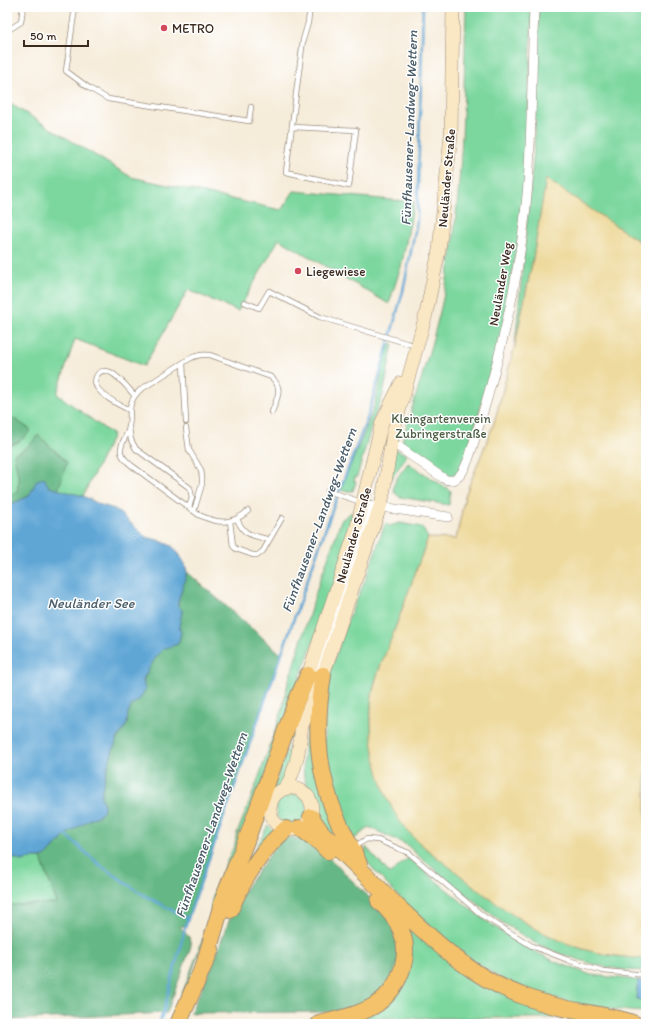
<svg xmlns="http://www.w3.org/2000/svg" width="653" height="1031" viewBox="0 0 653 1031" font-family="Itim,sans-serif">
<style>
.green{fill:#7cd79e;stroke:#5c805e}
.forest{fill:#65b885;stroke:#507152}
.sand{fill:#eeda9e;stroke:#94825e}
.water{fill:#5ea6d5;stroke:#4c687a}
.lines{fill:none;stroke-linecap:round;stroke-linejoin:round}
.stream{stroke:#5ea6d5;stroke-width:2.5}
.lane-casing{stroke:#988b7c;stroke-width:6}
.street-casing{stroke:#988b7c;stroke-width:10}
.secondary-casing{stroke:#988b7c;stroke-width:14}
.highway-casing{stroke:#988b7c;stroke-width:18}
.lane{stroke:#fff;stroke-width:4.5}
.street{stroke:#fff;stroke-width:9}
.secondary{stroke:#fae7c3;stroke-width:13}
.highway{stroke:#f3c26a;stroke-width:16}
.poi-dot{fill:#d1495b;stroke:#fff;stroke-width:1.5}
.labels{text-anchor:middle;stroke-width:3;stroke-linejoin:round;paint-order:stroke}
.poi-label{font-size:13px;fill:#3b2a1e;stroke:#fff;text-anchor:start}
.street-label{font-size:13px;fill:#3b2a1e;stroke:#fff}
.park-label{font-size:13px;fill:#4e5e44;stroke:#fff}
.water-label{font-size:14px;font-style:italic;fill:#495c67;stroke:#fff}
</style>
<rect width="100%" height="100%" fill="#fff"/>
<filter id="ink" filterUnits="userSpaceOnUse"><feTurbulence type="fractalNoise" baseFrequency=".025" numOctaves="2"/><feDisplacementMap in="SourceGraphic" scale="8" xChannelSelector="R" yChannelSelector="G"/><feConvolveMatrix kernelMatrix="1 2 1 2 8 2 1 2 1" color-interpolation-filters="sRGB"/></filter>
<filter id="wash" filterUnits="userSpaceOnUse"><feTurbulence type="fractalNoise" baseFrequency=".012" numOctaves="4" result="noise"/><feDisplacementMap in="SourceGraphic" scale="16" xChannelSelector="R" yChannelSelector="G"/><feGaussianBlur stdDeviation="0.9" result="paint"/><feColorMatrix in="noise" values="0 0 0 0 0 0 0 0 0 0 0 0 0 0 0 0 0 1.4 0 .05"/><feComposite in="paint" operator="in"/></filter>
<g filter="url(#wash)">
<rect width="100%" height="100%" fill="#f6ecda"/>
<path class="green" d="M466 7H532L527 155 522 217 503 328 465 461 458 474 448 477 401 444C419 384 440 325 450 263 463 178 464 93 466 7Z
M539 7H646V246L546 180 533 259 515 345 534 149Z
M7 102 131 177 281 210 294 191 414 202 402 263 389 304 279 239 238 311 188 290 144 366 75 339 57 394 113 435 83 496 58 490 67 462 38 435C31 444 25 450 14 454L19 481 17 492 7 497V445H13L24 426 7 414Z
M391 343H393L383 395 373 421 357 477H355L354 481 356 482 353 491H343L341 489C352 460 366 432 375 403 380 387 383 355 391 343Z
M395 449 407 455 390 481Z
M408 463 451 491 449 505 400 497C384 489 402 472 408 463Z
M352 512 354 519 340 567 228 878 178 1008 177 1007 209 923 212 913C206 900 229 858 235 844L236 836 256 785 282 711 288 683 318 586 335 538 341 520Z
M386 523 389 526 400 523 422 527 428 538C416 571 404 604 392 637 385 656 375 675 372 695 367 733 378 788 400 820 407 831 417 840 427 849L549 936 581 948 607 955 646 959V971L623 970 596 965 561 954 535 943 503 923 464 893 422 859 407 845 369 827 353 840 323 759 327 681 349 617 366 578 384 527Z
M313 713 350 852C339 842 327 832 322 819 319 813 320 807 317 801 315 795 310 791 307 786 298 765 306 733 313 713Z
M296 726 292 761 281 785 271 795Z
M276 810a16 16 0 1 1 32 0a16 16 0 1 1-32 0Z
M268 825 275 832 251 857Z
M366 847 390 874 408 858 478 915 518 943 556 962 591 975 638 980 636 999 646 1001V1012C602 1010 557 1002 516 986 502 980 489 971 477 963 434 934 397 898 364 858Z
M7 855 21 861 32 858H41L57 903 7 905Z
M400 921 463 967 594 1018H359Z"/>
<path class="forest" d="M7 414 31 430C24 438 18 445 7 445Z
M38 435 67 462 58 490 48 487 7 506V497L17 492 19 481 14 454C25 450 31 444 38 435Z
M187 572 281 654 186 925 180 927 189 937 191 946 167 1013 7 1020V905L57 903 41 858C50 854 57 844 64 837 75 828 87 821 99 815L104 804 101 798 102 789 108 765 117 739 127 724 128 713 132 705 140 699C142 683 148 659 163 649 168 646 174 645 178 643L181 633C177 624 182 619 182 610L178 606V602Z
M289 837 308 840 318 847 385 913 393 926 399 957 388 985 364 1005 331 1012 190 1013 209 973 237 900 281 839Z"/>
<path class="sand" d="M546 179 646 246V959C624 957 602 955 580 948 533 933 493 902 455 871 435 856 413 840 399 820 379 789 370 747 371 710 371 685 383 660 392 637 404 604 416 571 428 538L456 539 465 496 494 423 515 345 533 259Z"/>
<path class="water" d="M44 478 49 487 83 496 101 505 115 509 146 537 158 540 172 546 179 554 185 564 187 572 178 602V606L182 610C182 619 177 624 181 633L178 644 163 649 154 660 143 679 145 690 140 699 132 705 128 713 127 724 117 739 108 765 102 789 101 798 104 804V811L99 815 89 820 66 835 46 856 41 858H32L21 861 7 855V506L29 496 37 480Z
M638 980 646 981V1001L636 999Z"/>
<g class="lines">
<path class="stream" d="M66 835 101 866 142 894 188 919
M159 1024 164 1010 186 924 334 505 367 419 403 291 417 221 423 7"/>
</g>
</g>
<g filter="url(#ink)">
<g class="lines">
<g class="lane-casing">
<path id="lane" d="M75 7 66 71 89 88 108 99 249 121 251 107
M7 29H10L21 22 23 7
M292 127 356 130 349 186 286 172 303 40 308 23 310 7
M244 302 259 308 269 291 320 317 416 346
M183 363 186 422
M129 410C118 404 106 399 98 389 91 380 98 367 110 372 120 377 128 388 135 396
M129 428 131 440 136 449 190 488 192 498 189 507
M186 428 189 450 201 470 202 477V484L194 511
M328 491 361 502
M248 511C232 525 218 524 199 515L131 465C127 461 122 458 121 452 120 444 125 439 128 431 133 414 124 406 140 390L189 359C196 355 202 354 210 355L271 377C284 388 277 398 272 412
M237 519C245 537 251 534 269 540
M230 521 233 546 236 549 253 555H258L263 551 282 518
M355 846 367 839 378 840 409 853 483 916 532 946 568 960 603 971 646 975"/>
</g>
<g class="street-casing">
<path id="street" d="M391 444 399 447 443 478C464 491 472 446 477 432 504 346 524 258 529 168 532 114 532 61 534 7
M375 506 448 517
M314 680 372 505"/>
</g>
<g class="secondary-casing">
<path id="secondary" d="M307 684 308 675 356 530 382 422 401 383
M301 728 323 675 382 501 393 433 426 314 439 250 451 135 453 7
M270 809a21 21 0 1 1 42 0a21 21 0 1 1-42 0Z
M285 789C297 769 301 742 302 719"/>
</g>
<g class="highway-casing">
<path id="highway" d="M323 675C315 724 316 767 335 814 342 831 352 847 359 864
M311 817 322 833C347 856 372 881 396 905 433 940 470 976 518 994 540 1003 564 1009 588 1013 604 1016 620 1018 635 1024
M300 828 318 841 328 851
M230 910C243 880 261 850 286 829
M206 958 224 897 249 833 296 702 308 675
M178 1024 211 949
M319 1024C338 1019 360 1015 377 1004 399 988 412 957 401 930 396 919 388 909 379 901"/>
</g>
<use href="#lane" class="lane"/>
<use href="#street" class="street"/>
<use href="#secondary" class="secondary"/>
<use href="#highway" class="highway"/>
</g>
</g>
<g class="poi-dot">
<circle cx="164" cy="28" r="4"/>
<circle cx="298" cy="271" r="4"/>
</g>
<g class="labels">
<g class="poi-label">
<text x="172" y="33">METRO</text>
<text x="306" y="276">Liegewiese</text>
</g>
<g class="street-label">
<text transform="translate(446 178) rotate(-85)" y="5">Neuländer Straße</text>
<text transform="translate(500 284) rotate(-80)" y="5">Neuländer Weg</text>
<text transform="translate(353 535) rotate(-74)" y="5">Neuländer Straße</text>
</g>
<g class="park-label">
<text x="441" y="423">Kleingartenverein<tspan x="441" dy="15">Zubringerstraße</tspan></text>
</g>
<g class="water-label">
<text transform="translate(409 128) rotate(-88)" y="5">Fünfhausener-Landweg-Wettern</text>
<text transform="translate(319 520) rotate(-70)" y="5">Fünfhausener-Landweg-Wettern</text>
<text x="91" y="608">Neuländer See</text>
<text transform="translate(211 825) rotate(-71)" y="5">Fünfhausener-Landweg-Wettern</text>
</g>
</g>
<rect width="653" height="1031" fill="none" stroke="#fff" stroke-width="24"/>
<path d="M24 40v6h64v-6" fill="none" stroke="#3b2a1e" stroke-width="2"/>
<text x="30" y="40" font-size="12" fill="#3b2a1e" stroke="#ffffff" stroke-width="3" paint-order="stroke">50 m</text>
</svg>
